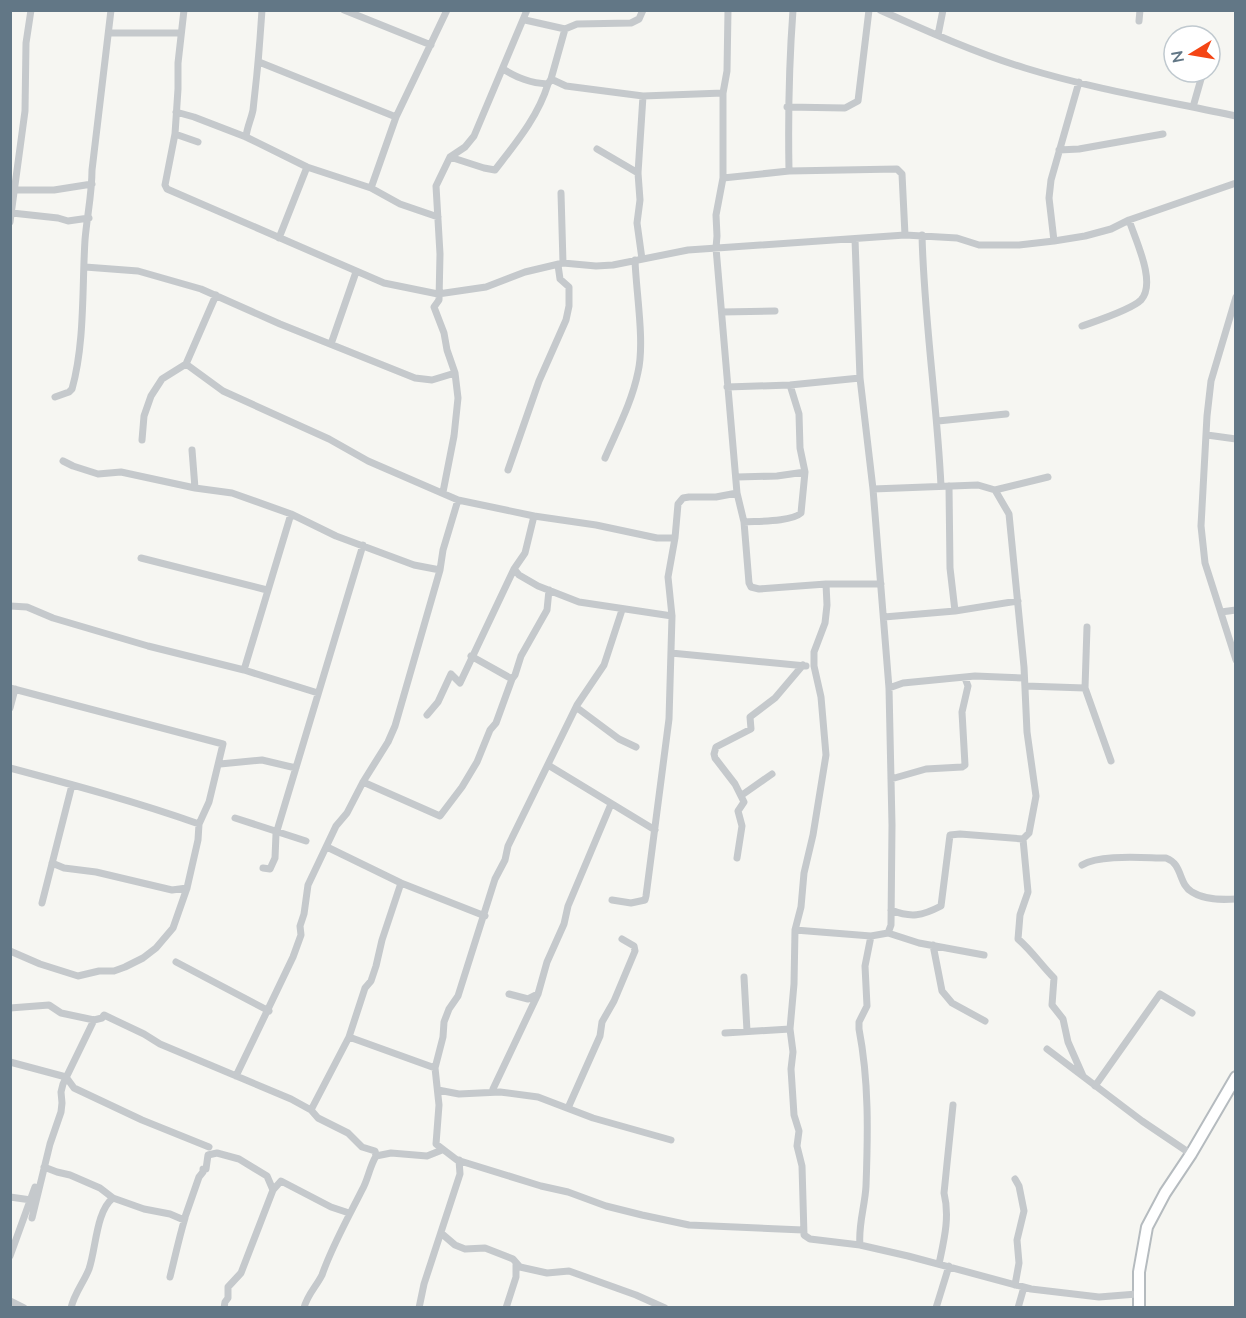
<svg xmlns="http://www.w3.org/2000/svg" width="1246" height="1318" viewBox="0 0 1246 1318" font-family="'Nunito Sans',sans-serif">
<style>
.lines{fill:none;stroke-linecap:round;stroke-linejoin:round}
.secondary-casing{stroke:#b5bbbf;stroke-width:14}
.street{stroke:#c5c9cc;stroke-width:7}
.secondary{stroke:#fff;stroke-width:10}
</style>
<rect width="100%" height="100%" fill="#f6f6f2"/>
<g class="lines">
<g class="secondary-casing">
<path id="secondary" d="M1139 1308V1272L1147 1227 1165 1193 1191 1154 1236 1077"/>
</g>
<path class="street" d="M184 10 178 63V89L175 134 165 185 167 189 384 283 438 294 486 287 525 272 563 263 596 266 613 265 688 250 905 235 957 238 979 245H1019L1054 241 1085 236 1111 229 1129 220 1236 183
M344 10 431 45
M728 10 727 71 723 93V178L716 215 717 236 716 248 737 493 744 522 749 583 751 587 759 589 826 584H881
M880 10C927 31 976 53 1025 68 1093 89 1166 101 1236 116
M525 20 565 29
M1139 21 1140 10
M109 33H181
M938 35 943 10
M259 62 396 117
M503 69C518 78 530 83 548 84L551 79 566 86 643 96 723 93
M551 79 565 29 577 24 631 23 639 19 643 10
M787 107 845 108 858 101 869 10
M1193 107 1203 72
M176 112 194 117 246 137 307 167 371 188 400 204 438 217
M175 134 198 142
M246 137C247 127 251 120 253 110 257 77 260 44 262 10
M597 149 638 173
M1059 150 1079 149 1163 134
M450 157 484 168 495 170C515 144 538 117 548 84
M789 171C788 117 789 64 793 10
M723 178 789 171 897 169 902 174 905 235
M371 188 396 117 447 10
M11 190H54L92 184
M561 193 563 263
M12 213 58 218 68 221 89 218
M10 222 25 111 26 43 31 10
M922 235C924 319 937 402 941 486
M279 238 307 167
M1054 241 1049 198 1051 180 1079 82
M642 259 637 223 640 200 638 173 643 96
M85 267 138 271 201 289 280 324 415 378 432 380 455 373
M1236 297 1211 381 1207 416 1201 526 1205 563 1236 660
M722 312 775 311
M1082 326C1096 321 1131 310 1141 300 1157 283 1135 239 1129 220
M331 344 356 272
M186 364 223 391 329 439 368 461 458 500 534 516 596 525 657 538H675
M727 387 790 385 860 378
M55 397 69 392 72 389C85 343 82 287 85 240 87 216 92 194 92 170L111 10
M938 421 1006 414
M1207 435 1236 439
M142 440 144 416 151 396 162 379 186 364 216 295
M192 450 195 488
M605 458C617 430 632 402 638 372 645 342 636 292 635 260
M63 461 73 466 98 474 121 472 195 488 232 493 291 514 336 536 414 565 440 570
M508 470 539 381 566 320 569 306V287L560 279 558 265
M737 477 777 476 805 472
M949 486 950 568 955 611
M873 489 978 485 995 490 1048 477
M995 490 1009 514 1024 667 1027 732 1036 796 1029 833 1023 839 1028 892 1020 915 1018 939C1032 951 1041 965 1054 978L1052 1005 1063 1019 1068 1042 1083 1076
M443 492 454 436 458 398 455 373 447 350 444 333 434 307 439 300 440 254 436 186 450 157 465 147 474 136 527 10
M534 516 525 553 514 569 519 575 538 586 579 602 672 616
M744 522C758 521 791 522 801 513L805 472 800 448 799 414 790 385
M141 558 267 590
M826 584 827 605 825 623 814 652V666L821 697 826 755 813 835 804 873 801 907 795 930 794 984 790 1029 793 1052 791 1069 794 1115 799 1131 797 1146 802 1166 804 1235 810 1239 860 1245 908 1256 1031 1289 1099 1297 1137 1294 1138 1290
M10 606 27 607 53 618 148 646 244 670 318 693
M622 610 604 665 577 705 508 846 505 860 495 879 458 996 449 1009 444 1022 443 1037 435 1068 439 1105 436 1144 457 1160 541 1186 568 1192 606 1206 642 1215 689 1225 803 1230
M1221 612 1236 610
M884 617 955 611 1018 601
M1087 627 1085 688 1111 761
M671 653 806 666
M471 656 512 679
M244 670 291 514
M1025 686 1085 688
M10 688 223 744 209 802 199 824 198 840 187 888 173 928 156 948 143 958 125 967 114 971H99L78 976 40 964 10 951
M889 688 903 683 975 676 1023 678
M576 707 619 739 636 747
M10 708 15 689
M427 715 438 702 451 674 460 683 514 569
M220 764 262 760 296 768
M548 765 655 830
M10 768C74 785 137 802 199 824
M891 779 926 769 962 767 965 765 962 712 968 686 965 678
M363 782 440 816 462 787 477 762 490 730 496 723 512 679 515 675 521 656 547 610 549 590
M742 795 772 774
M235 818 306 841
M327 847 401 883 485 916
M737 858 742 826 738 811 744 802 735 784 715 758 714 754 716 747 751 729 750 717 775 698 803 665
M52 863 64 868 96 872 172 890 187 888
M1082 865C1100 854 1144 858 1166 858 1183 864 1178 884 1192 892 1205 900 1221 900 1236 899
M263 868 270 869 275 858 276 834 363 545
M612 900 631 903 645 900 646 896 669 719 672 616 668 577 675 538 678 504 683 498 689 497H716L737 493
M42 903 72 785
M891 910C911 918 922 916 941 906L950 835 960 834 1023 839
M795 930 871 936 888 933 891 925 892 825 889 688 873 489 860 378 855 239
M888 933 919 943 984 955
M933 945 942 991 952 1003 985 1021
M176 962 269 1011
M744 977 747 1031
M509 994 528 999 538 994
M10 1008 49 1005 61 1013 94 1020 102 1018 104 1015 144 1034 160 1044 291 1099 311 1110 318 1118 348 1133 362 1147 375 1151 376 1156
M725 1033 790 1029
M349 1037 435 1068
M1047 1049 1142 1121 1191 1154
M10 1062 66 1077 74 1088 142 1120 209 1147
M236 1076 293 957 301 935 300 926 304 914 308 885 336 826 347 813 363 782 388 742 395 726 440 570 443 550 458 500
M1095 1086 1160 994 1192 1013
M493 1089 538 994 547 962 564 924 568 906 611 804
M438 1090 459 1094 500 1092 538 1097 593 1118 671 1140
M568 1108 600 1036 602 1022 614 1001 635 951 634 946 622 939
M311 1110 349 1037 365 988 371 981 376 966 382 940 401 883
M376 1156 391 1153 427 1156 442 1150
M44 1167 57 1172 70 1175 100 1188 113 1198 144 1209 170 1214 184 1220
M10 1197 31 1200
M32 1218 50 1144 61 1112 62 1103 61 1092 63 1084 94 1020
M441 1233 455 1245 465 1249 485 1248 513 1259 520 1267 547 1273 569 1271 636 1295 665 1308
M860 1245C858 1225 865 1206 866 1186 868 1133 869 1081 859 1029V1022L867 1006 865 966 871 936
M10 1256 35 1187
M939 1264C944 1240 950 1217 944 1193L953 1105
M170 1277C175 1257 179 1238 185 1218L184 1220 199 1177 203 1172V1169H206L208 1155 217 1153 239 1159 267 1176 273 1190 281 1181 331 1207 349 1213
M1015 1285 1019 1263 1017 1240 1024 1211 1019 1186 1015 1179
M10 1301 24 1308
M71 1308C74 1294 84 1282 89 1269 96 1249 96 1211 113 1198
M224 1308 225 1302 228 1298V1287L241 1273 273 1190
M304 1308C307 1295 316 1287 322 1275 332 1246 348 1218 362 1190 368 1180 369 1168 376 1156
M419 1308 424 1284 460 1174 459 1160
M506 1308 516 1277V1265
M936 1308 949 1266
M1018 1308 1024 1287"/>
<use href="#secondary" class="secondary"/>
</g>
<rect width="1246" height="1318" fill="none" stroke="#627786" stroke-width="24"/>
<g transform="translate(1192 54) rotate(259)"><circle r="28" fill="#ffffff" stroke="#c0c9cf" stroke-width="1.5"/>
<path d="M0-4.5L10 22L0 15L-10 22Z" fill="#f44514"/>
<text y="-9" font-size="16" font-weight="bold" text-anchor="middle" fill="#627786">N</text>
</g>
</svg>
